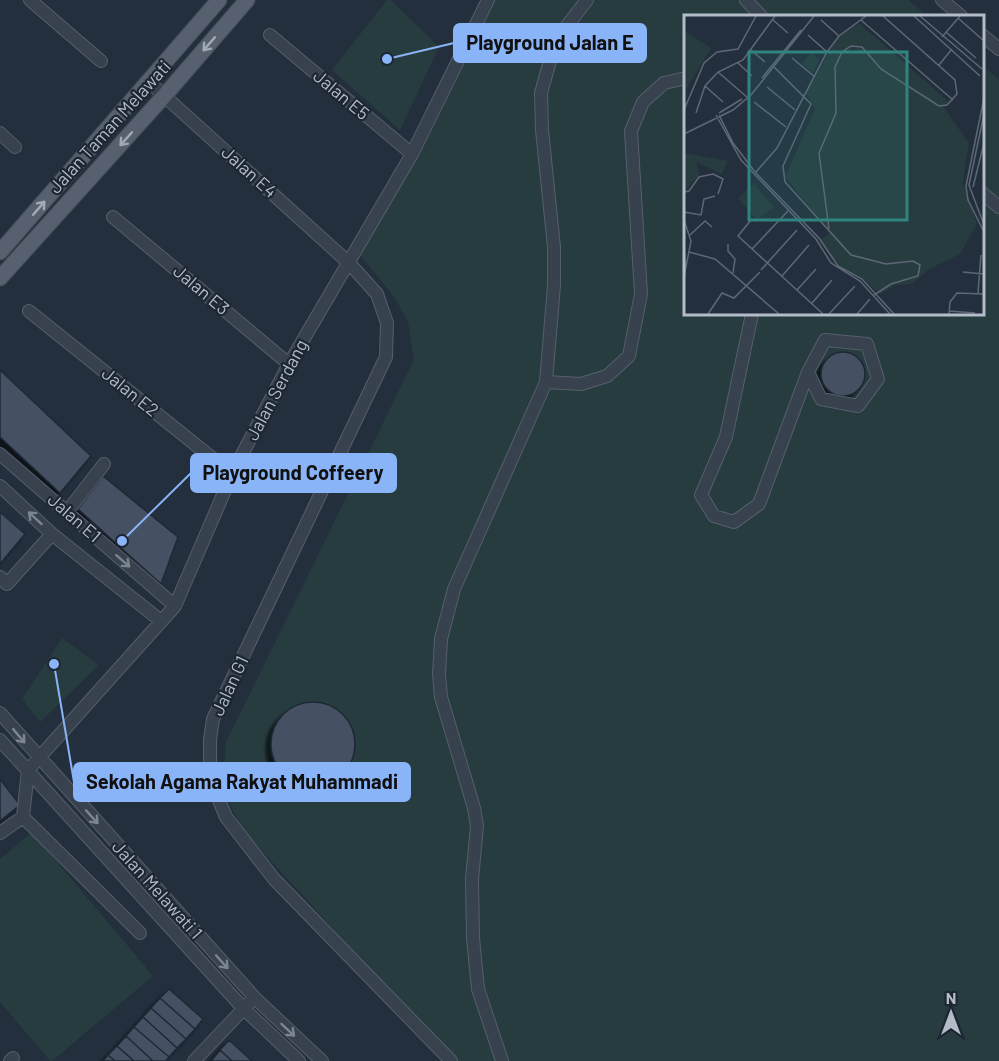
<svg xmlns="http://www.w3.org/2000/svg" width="999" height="1061" viewBox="0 0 999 1061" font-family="Barlow,sans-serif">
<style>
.green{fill:#263c3f}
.building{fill:#455162;stroke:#1f2835;stroke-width:1.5;filter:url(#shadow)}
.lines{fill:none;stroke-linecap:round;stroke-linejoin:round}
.minor-casing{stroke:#565f6c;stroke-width:14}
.major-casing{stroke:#414a57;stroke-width:17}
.minor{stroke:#38414e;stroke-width:12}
.major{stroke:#56606e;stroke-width:15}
.oneway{stroke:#a1aab7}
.oneway2{stroke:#7c8592}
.labels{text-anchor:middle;stroke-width:4.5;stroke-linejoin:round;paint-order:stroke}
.street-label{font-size:18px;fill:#b4bcc9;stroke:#1d2633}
.inset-road{fill:none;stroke:#5e6776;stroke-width:1.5}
.view{fill:#308480;fill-opacity:0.15;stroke:#308480;stroke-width:3}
.inset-edge{fill:none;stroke:#b4bcc9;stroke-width:3}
.leader{fill:none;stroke:#8ab4f8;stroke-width:2}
.callout-dot{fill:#8ab4f8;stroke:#1d2633;stroke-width:2}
.callout{fill:#8ab4f8;stroke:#8ab4f8;stroke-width:2}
.callout-label{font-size:20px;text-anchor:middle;font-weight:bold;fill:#111}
</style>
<defs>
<filter id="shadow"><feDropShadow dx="-5" dy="5" stdDeviation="1.5" flood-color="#0009"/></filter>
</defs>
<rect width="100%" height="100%" fill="#242f3e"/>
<path class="green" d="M387 0H391L439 47 400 130 332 70Z
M490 0H908L927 16H686V314H982L983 66 999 80V1061H454L242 829 223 789 226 742 414 360 408 322 395 298 359 254Z
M62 638 99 665 40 722 22 699Z
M32 832 153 976 52 1061H50L0 1002V859Z"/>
<path class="building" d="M821 374a22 22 0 1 1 44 0a22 22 0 1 1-44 0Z
M0 370 91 456 60 493 0 437Z
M103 476 178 537 161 584 78 509Z
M0 512 25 534 0 564Z
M271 744a42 42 0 1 1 84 0a42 42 0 1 1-84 0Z
M0 779 20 805 0 821Z
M169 989 203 1019 195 1029 160 998Z
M160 998 195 1029 186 1039 151 1008Z
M151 1008 186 1039 177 1048 143 1017Z
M143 1017 177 1048 169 1057 134 1027Z
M134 1027 169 1057 166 1061H153L126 1036Z
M126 1036 153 1061H134L117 1046Z
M229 1040 252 1061H232L220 1050Z
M117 1046 134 1061H115L108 1055Z
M220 1050 232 1061H213L212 1060Z
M108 1055 115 1061H103Z"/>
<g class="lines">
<g class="minor-casing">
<path id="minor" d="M30 0 101 61
M746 0 761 16
M942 0 961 16
M270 35 412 154
M982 35 999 49
M149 82 349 263 377 294 387 323 386 357 213 719 210 740V766L216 793 226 817 274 879 451 1061
M0 133 15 147
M982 193 999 207
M113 217 289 364
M29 311 232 474
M752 314 726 437 701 495 714 516 734 522 759 504 808 372 825 340 867 344 878 379 858 406 821 399 808 372
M546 382 581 384 607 376 629 356 641 294 631 131 643 102 664 83 686 78
M0 454 175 606
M0 486 52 534 161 621
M67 512 104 464
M0 577 7 584 52 534
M0 713 255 998 322 1061
M0 740 243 1008 299 1061
M23 817 140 933
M0 833 23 817 28 770 175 606 232 474 289 364 412 154 488 0
M10 1061 13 1058
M194 1061 249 1003
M502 1061 478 989 473 938 472 879 477 826 474 808 441 697 439 674 441 639 454 589 546 382 554 285V247L542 130 541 93 550 61 566 27 587 0"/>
</g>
<g class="major-casing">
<path id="major" d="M0 252 219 0
M0 278 165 95 247 0"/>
</g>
<use href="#minor" class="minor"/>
<use href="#major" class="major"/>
</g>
<defs><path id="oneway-shaft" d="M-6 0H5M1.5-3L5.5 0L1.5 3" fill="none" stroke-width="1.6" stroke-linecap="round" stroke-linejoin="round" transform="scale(1.5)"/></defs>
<g class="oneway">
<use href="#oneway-shaft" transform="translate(209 44) rotate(131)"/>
<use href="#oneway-shaft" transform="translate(126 139) rotate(132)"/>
<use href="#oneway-shaft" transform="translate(39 208) rotate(-49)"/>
</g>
<g class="oneway2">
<use href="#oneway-shaft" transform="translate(35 518) rotate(-138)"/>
<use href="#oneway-shaft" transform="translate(123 561) rotate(41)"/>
<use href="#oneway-shaft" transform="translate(19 736) rotate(50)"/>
<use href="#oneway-shaft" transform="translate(92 817) rotate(48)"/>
<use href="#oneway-shaft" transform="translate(222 962) rotate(48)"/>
<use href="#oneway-shaft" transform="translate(288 1030) rotate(43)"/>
</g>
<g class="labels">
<g class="street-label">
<text transform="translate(341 95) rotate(40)" y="6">Jalan E5</text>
<text transform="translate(110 127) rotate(-48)" y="6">Jalan Taman Melawati</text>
<text transform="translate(249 172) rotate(42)" y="6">Jalan E4</text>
<text transform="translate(201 290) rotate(40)" y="6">Jalan E3</text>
<text transform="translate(277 390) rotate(-62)" y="6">Jalan Serdang</text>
<text transform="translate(130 392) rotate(39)" y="6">Jalan E2</text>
<text transform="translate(74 518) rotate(41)" y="6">Jalan E1</text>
<text transform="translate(230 686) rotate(-65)" y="6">Jalan G1</text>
<text transform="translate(157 890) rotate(48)" y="6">Jalan Melawati 1</text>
</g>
</g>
<g transform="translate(684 15)">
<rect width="300" height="300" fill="#242f3e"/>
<path d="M175 8 265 87 260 93 285 128 279 167 293 209 276 239 245 254 228 269 212 270 196 279 178 263 156 253 136 225 146 218 101 162 131 94 122 78 154 22ZM0 16 27 33 0 78ZM127 37 135 45 129 58 118 49ZM0 138 44 146 38 159 13 147 15 161 0 176ZM70 169 90 192 73 205 54 183Z" fill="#263c3f"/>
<path class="inset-road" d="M230 1 296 61M236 1 298 54M274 3 300 26M89 5 104 18M137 5 155 21M177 5 269 85M262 17 292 43M124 20 143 37M258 22 276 1M67 35 81 47M108 43 131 62M54 48 68 61M255 50 268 34M90 52 127 89 99 151 101 167 167 240 202 249 229 246 236 250 234 261 207 269 190 280M34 57 64 83M78 63 117 15M21 71 39 87M83 72 111 95M300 83 282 171 284 185 300 217M70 87 102 112M0 95 20 48 33 37 54 34 72 1M12 98 21 71 34 57 59 45 91 1M35 98 58 84M300 99 285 170 300 210M32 100 57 145 132 224 147 248 176 266 206 299M35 100 49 128 71 157 135 223 154 251 178 264 210 299M0 119 49 95 67 80 130 1M71 158 93 133 143 37 155 21 182 1M289 172 300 128M0 177 5 176 15 162 29 159 39 164 34 179M0 197 17 200 20 184 31 181M0 205 7 226 0 262M67 205 54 221 139 299M145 214 135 138 152 98 151 52 158 37 167 31 178 32 197 54 255 91 263 90 273 79 271 65 199 1M6 220 21 206 28 212M0 228 1 253M44 229V236L51 244 49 258M68 234 104 196M5 237 31 244 95 299M77 255 113 215M279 257 300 259M98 261 125 230M113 275 132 254M294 278 297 240M128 288 148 265M265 296 291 298M24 299 38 278 50 283 76 257M145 299 171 271M173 299 186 284M265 299 266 287 273 278 300 279"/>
<path class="view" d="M65 37H223V205H65Z"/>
<rect width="300" height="300" class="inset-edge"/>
</g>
<path class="leader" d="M387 59L454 43M122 541L191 473M54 664L74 782"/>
<g class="callout-dot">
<circle cx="387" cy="59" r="6"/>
<circle cx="122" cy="541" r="6"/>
<circle cx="54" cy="664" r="6"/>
</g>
<g class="callout">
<rect x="454" y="24" width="192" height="38" rx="6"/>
<rect x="191" y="454" width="205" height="38" rx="6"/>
<rect x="74" y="763" width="336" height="38" rx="6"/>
</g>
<g class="callout-label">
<text x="550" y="50">Playground Jalan E</text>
<text x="293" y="480">Playground Coffeery</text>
<text x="242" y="789">Sekolah Agama Rakyat Muhammadi</text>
</g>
<g transform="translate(951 1013)" stroke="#1d2633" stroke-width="4.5" paint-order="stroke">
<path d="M0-4.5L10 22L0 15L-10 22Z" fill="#b4bcc9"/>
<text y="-9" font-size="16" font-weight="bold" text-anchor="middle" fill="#b4bcc9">N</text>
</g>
</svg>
